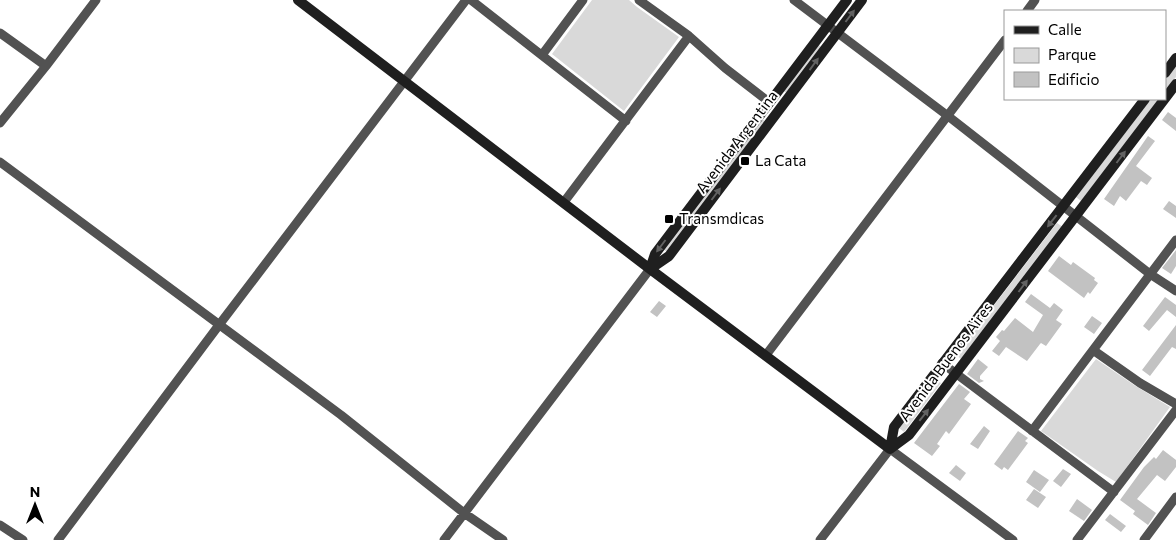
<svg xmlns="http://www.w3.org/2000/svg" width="1176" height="540" viewBox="0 0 1176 540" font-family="Commissioner,sans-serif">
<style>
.green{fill:#d9d9d9}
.building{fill:#c2c2c2}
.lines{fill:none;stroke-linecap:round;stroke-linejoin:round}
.street{stroke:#525252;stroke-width:9}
.secondary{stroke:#1f1f1f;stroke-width:10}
.oneway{fill:#626262}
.poi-dot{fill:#000;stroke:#fff;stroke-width:2}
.labels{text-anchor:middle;stroke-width:4;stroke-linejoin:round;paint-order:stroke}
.street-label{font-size:15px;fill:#000;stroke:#fff}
.poi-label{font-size:15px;fill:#000;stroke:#fff;text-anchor:start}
</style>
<rect width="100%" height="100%" fill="#fff"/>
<path class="green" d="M592 0H629L637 7 679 37 624 111 552 54Z
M818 44 821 47 787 93 783 91Z
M1176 65V77L1165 91V80Z
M1151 99H1159L1081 201 1076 197Z
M762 119 766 122 667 252 663 249Z
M1057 223 1063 227 961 359 956 355Z
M1096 359 1134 385 1170 407 1116 482 1098 471 1041 431Z
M936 380 941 383 904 432 899 428Z"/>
<path class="building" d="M1168 112 1176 118V131L1162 120Z
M1148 136 1155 141 1136 166 1152 178 1147 185 1141 181 1126 201 1120 196 1114 206 1104 199Z
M1169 201 1176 206V218L1163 209Z
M1176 250V266L1171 274 1162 268Z
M1059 256 1071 265 1073 262 1095 278 1094 280 1098 283 1090 294 1088 292 1084 298 1048 271Z
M1031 294 1050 308 1054 303 1063 310 1056 320 1062 324 1046 346 1041 343 1040 344 1027 361 1006 347 999 356 992 351 1000 341 996 337 1002 330 1004 331 1015 318 1033 332 1043 315 1025 302Z
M1165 297 1176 305V317L1167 310 1149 331 1143 326Z
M659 301 666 306 657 317 650 312Z
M1092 316 1102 323 1094 334 1084 327Z
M1176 325V349L1172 347 1150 376 1142 370Z
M978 359 988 367 980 376V379L984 381 979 383 967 374Z
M959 384 970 392 964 399 971 404 949 434 946 431 937 444 940 446 932 456 914 443Z
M984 426 990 431 978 449 970 444Z
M1018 431 1028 438 1025 441 1028 443 1008 470 1004 467 1002 470 994 464Z
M1163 450 1176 460V467L1165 481 1157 475 1137 499 1156 513 1148 525 1133 514 1135 511 1120 500 1144 467 1154 457 1156 459Z
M956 465 966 473 960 481 949 473Z
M1063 469 1071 474 1061 487 1053 481Z
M1034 470 1049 480 1040 492 1026 482Z
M1034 489 1046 497 1038 508 1026 500Z
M1077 499 1092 510 1084 521 1069 511Z
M1110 514 1126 526 1121 532 1105 520Z"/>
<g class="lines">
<path class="street" d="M471 0 626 121
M639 0 689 36 725 68 769 102
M794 0 948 116 1150 274 1176 291
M1027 11 1035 0
M0 33 46 66
M542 55 583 0
M0 123 46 66 96 0
M0 162 341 415 464 513 503 540
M564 202 689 36
M1093 350 1140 383 1176 404
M766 355 1005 40
M942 363 1114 492
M1032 431 1176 240
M0 525 23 540
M58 540 219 325 466 0
M444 540 650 269
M820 540 890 449 1013 540
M1077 540 1176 410
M1144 540 1176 497"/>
<path class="secondary" d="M298 0 650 269 890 449
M1165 73 1176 58
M650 269 669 256 862 0
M650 269 655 254 847 0
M890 449 909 435 1176 84
M890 449 894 427 1145 99"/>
</g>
<defs><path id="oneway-solid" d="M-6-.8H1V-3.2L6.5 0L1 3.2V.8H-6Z" transform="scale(1.25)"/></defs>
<g class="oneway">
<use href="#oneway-solid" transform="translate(850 16) rotate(-53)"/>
<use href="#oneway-solid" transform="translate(814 64) rotate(-54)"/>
<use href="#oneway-solid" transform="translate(1121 157) rotate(-53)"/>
<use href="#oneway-solid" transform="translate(716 194) rotate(-53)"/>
<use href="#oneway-solid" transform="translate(1052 221) rotate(128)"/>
<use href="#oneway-solid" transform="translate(661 246) rotate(127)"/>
<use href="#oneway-solid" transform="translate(1023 286) rotate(-53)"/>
<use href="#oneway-solid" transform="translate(924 415) rotate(-52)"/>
</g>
<g class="poi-dot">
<rect x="740" y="156" width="10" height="10" rx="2.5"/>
<rect x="664" y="214" width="10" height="10" rx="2.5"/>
</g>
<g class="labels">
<g class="street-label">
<text transform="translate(737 142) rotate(-53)" y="5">Avenida Argentina</text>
<text transform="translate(946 362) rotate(-53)" y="5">Avenida Buenos Aires</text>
</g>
<g class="poi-label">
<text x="755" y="166">La Cata</text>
<text x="679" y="224">Transmdicas</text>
</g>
</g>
<rect x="1004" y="10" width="162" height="90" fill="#ffffff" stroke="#999999"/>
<rect x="1014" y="26" width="25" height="8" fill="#1f1f1f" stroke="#999999"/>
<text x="1048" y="35" font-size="15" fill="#000000">Calle</text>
<rect x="1014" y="48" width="25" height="15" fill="#d9d9d9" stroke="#999999"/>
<text x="1048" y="60" font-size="15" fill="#000000">Parque</text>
<rect x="1014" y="72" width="25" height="15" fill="#c2c2c2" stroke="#999999"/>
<text x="1048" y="85" font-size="15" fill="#000000">Edificio</text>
<g transform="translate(35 505)" stroke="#ffffff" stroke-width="4" paint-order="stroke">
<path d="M0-4L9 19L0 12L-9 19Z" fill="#000000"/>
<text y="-8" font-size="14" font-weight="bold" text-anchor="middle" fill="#000000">N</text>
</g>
</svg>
